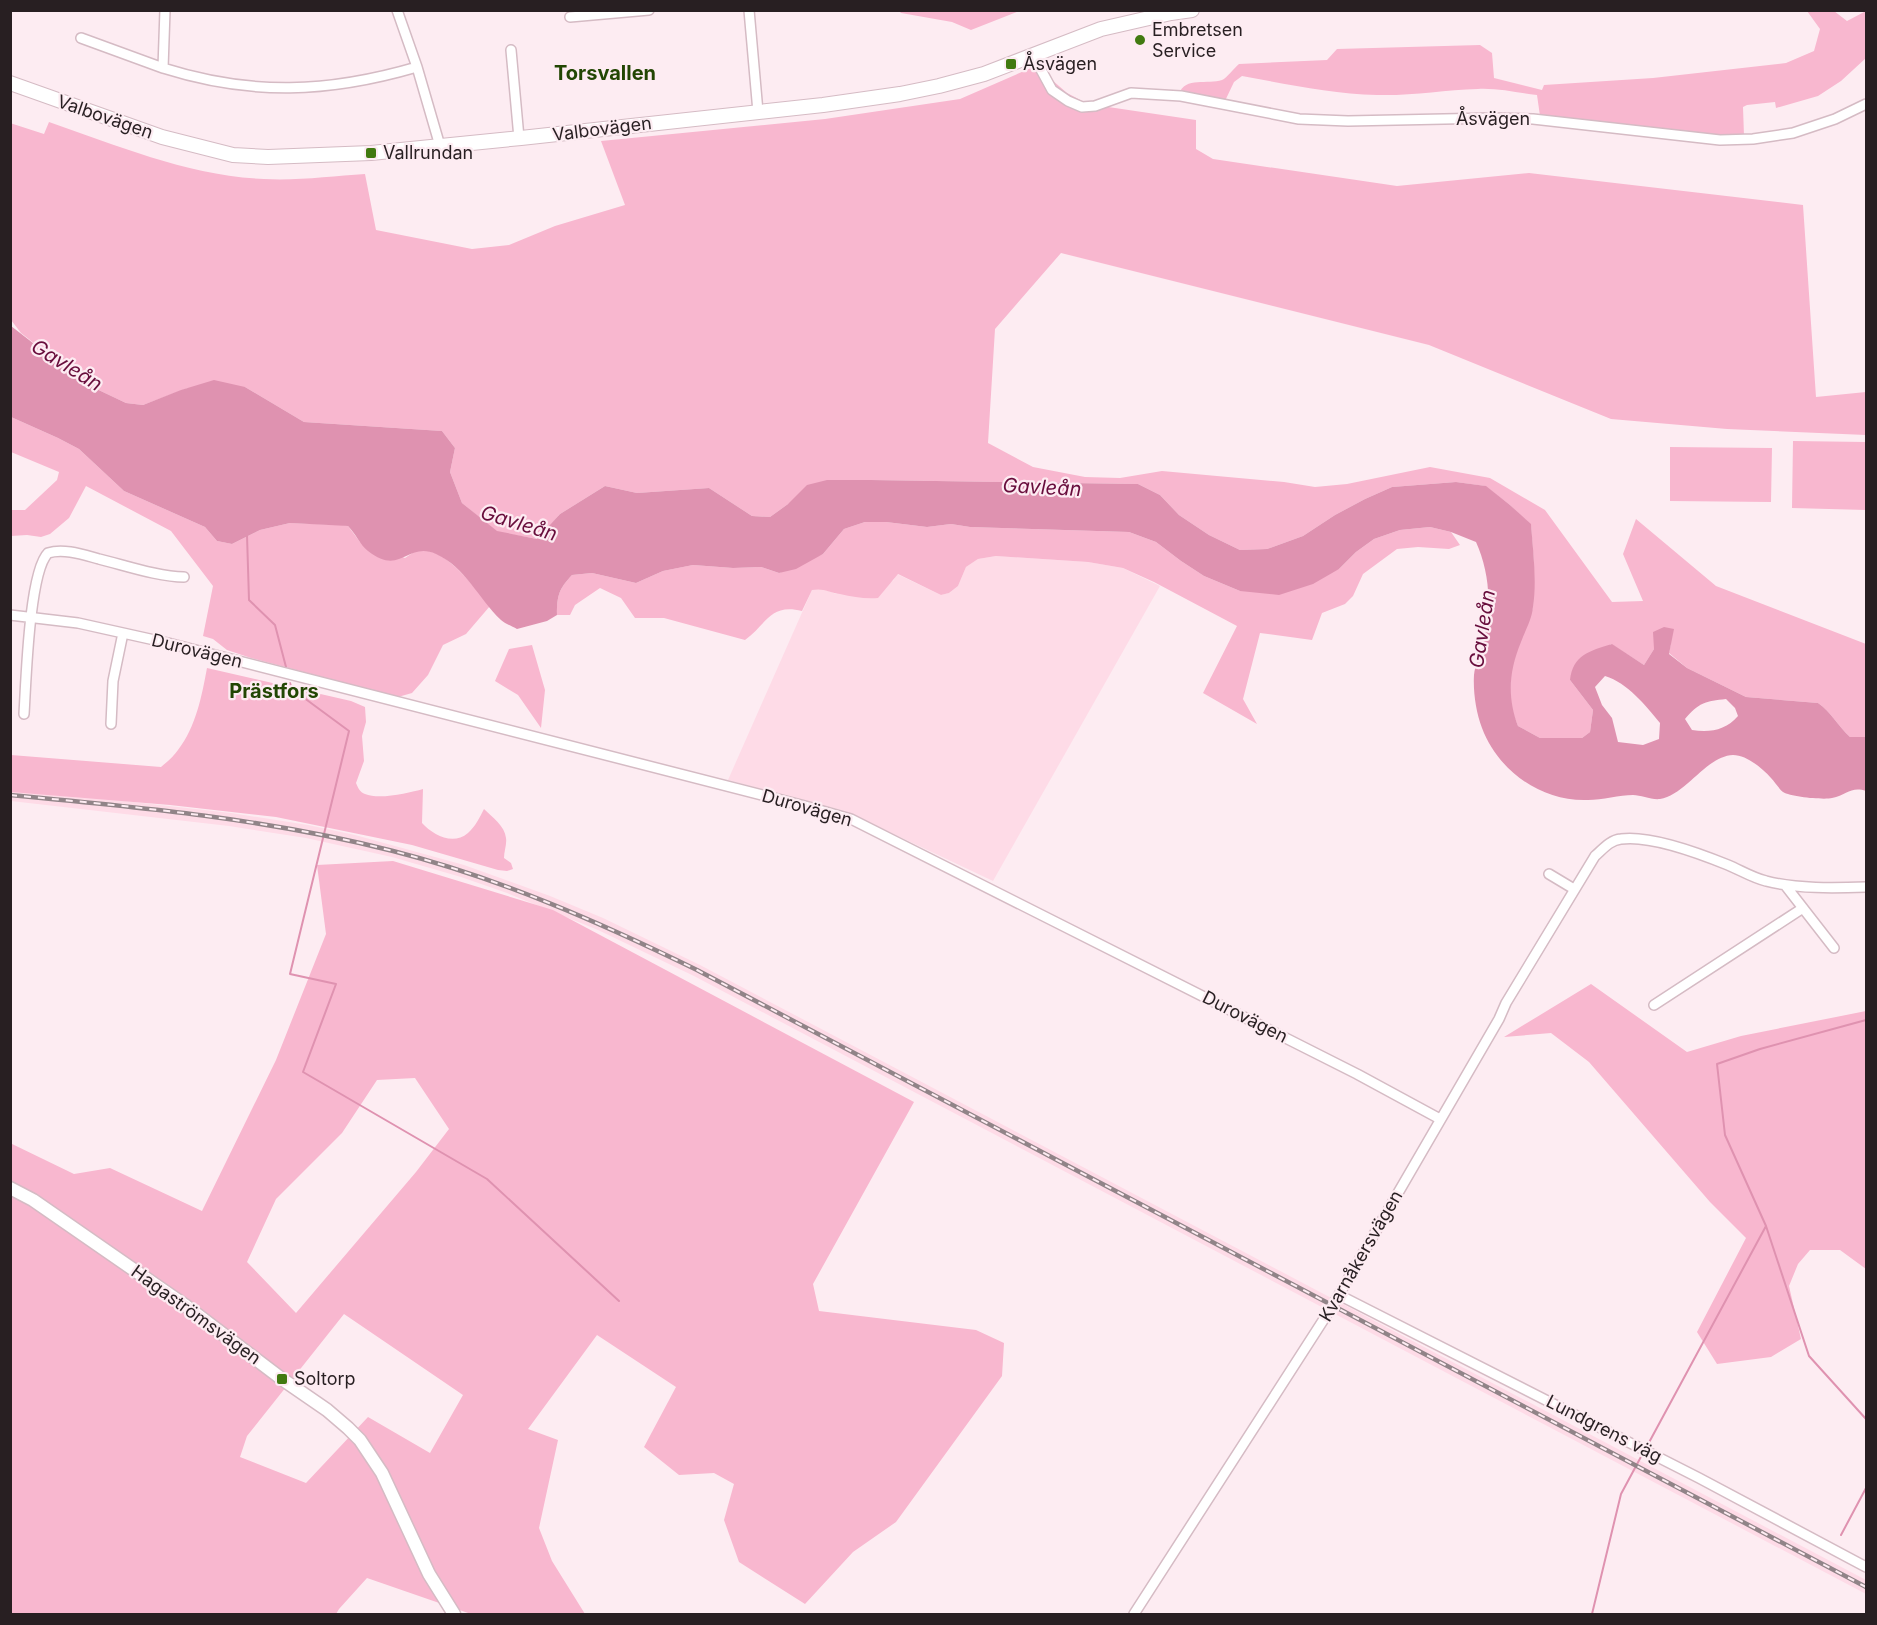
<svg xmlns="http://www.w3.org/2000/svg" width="1877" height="1625" viewBox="0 0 1877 1625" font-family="Inter,sans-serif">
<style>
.built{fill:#fedbe7}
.green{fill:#f8b7cf;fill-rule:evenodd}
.water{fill:#df92b0;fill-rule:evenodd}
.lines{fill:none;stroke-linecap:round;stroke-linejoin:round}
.stream{stroke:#df92b0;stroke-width:2}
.minor-casing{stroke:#d5bbc4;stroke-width:12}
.tertiary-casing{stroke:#d5bbc4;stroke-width:15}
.secondary-casing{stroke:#d5bbc4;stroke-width:16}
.minor{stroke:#fff;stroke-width:9}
.tertiary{stroke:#fff;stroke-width:12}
.secondary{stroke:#fff;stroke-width:14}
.rail-casing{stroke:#918488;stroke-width:4.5}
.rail{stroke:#fdecf2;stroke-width:2;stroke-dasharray:7;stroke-linecap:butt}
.poi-dot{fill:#417a10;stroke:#fdecf2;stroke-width:2}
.labels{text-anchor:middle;stroke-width:4.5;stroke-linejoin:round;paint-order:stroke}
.poi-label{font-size:18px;fill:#281f22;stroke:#fdecf2;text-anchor:start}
.street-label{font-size:18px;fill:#281f22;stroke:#fdecf2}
.neighbourhood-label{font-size:20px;font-weight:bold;fill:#224603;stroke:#fdecf2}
.water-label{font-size:20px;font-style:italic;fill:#680d3c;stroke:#fdecf2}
</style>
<rect width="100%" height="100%" fill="#fdecf2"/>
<path class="built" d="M996 556 1088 562 1123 568 1160 586 993 881 845 811 728 780 812 590 822 588 836 594 893 581 897 574 941 595 949 593 958 586 966 567 978 559Z
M10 788 231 813 308 825 355 835 464 865 550 896 603 918 700 965 1866 1580V1594L694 976 598 930 507 893 461 877 392 857 306 838 229 826 11 801Z"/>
<path class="green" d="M899 11H1019L971 30 952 22 901 13Z
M1807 11H1834L1847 21 1866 11V58L1841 81 1818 96 1776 108 1775 102 1747 105 1743 107 1744 136H1700L1540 116 1537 95C1518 93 1498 88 1478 89 1444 90 1411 96 1377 95 1332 94 1286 84 1242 76L1234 82 1224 103 1179 94C1185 76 1208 85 1222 80 1227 78 1234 68 1239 64L1327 60 1337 49 1480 45 1492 53 1494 78 1542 90 1544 85 1653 78 1786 63 1814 51 1820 29Z
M1040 64 1052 80 1067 93 1088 104 1196 120V149L1213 159 1397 186 1529 173 1803 205 1816 397 1866 392V435L1727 429 1611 419 1429 345 1061 253 995 329 988 443 1033 467 1085 477 1120 478 1162 471 1284 482 1315 487 1347 484 1430 467 1490 478 1545 510 1612 602 1643 601 1623 554 1636 519 1716 586 1866 644V737H1850C1838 726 1831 712 1818 703L1746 697 1687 668 1669 653 1671 643 1654 632V649L1644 665 1611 644 1570 680 1593 710 1590 732 1582 738H1540L1518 726 1511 709 1510 690 1512 661 1533 608 1534 564 1531 525 1510 505 1485 486 1456 482 1392 487 1365 499 1335 515 1303 536 1267 549 1240 550 1209 535 1179 515 1160 495 1138 484 871 480 788 504 770 517 752 516 709 488 637 493 605 486 560 514 538 539 497 532 462 503 450 472 455 448 442 431 304 422 245 387 188 388 143 405 126 403 86 384 21 333 11 320 10 123 44 134 49 122C119 146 189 176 264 179 296 181 333 176 365 174L376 230 472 249 509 245 555 226 625 205 601 141 825 119 960 99Z
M11 417 58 438 79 449 124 491 205 527 217 541 232 544 260 530 290 523 342 525 348 526 360 542 405 558C408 556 413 552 417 551 444 544 475 589 490 606L466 634 443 645 428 675 412 693 398 697 251 658 227 650 213 639 203 636 213 586 171 531 86 486 69 518 50 534 41 537 27 535 11 536V510H25L57 480 59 472 11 452Z
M1793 441 1866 442V510L1792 508Z
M1670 447 1772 448 1771 502 1670 501Z
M865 522H886L927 527 951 524 970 527 1129 532 1156 542 1181 561 1204 576 1240 591 1339 569 1356 552 1374 539 1400 530 1430 527 1451 532 1460 545 1449 549 1418 547 1397 549 1363 574 1353 596 1345 604 1322 613 1312 640 1260 633 1243 699 1257 724 1203 693 1237 626 1154 582 1123 568 1088 562 996 556 978 559 966 567 958 586 949 593 941 595 898 574 878 598C865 599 853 597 840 594 828 592 824 588 812 590L802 611C770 603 767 624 745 640L664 618H635L621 598 600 588 575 605 570 615H557C557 595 559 589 572 575L592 573 636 583 663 571 693 565 733 568 761 567 779 573 823 554 844 529Z
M532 645 545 690 541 728 518 695 495 681 509 649Z
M207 668 351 701 365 707 366 722 362 736 364 761 356 783C358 788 360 792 365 794 379 800 409 793 423 789L422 823C433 835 453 846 468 833 475 827 480 817 484 809 492 817 505 826 506 838 507 844 504 851 504 858L511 863 513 869 507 871 498 870 412 845 276 817 170 805 11 792V755L161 767C167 762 174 756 178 750 196 727 202 695 207 668Z
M393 861 553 910 914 1102 813 1284 819 1311 976 1330 1004 1343 1002 1376 896 1522 853 1552 805 1604 739 1562 724 1520 734 1484 714 1473 679 1475 644 1447 676 1387 597 1335 528 1429 558 1440 539 1528 552 1561 585 1614H471L367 1578 339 1609 336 1614H11L10 1143 74 1174 110 1168 202 1211 276 1060 326 934 317 865ZM415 1078 449 1129 416 1172 296 1313 247 1262 276 1199 342 1133 377 1080ZM344 1314 463 1395 430 1453 368 1417 306 1483 240 1457 247 1436Z
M1591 984 1687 1052 1741 1036 1866 1011V1269L1840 1250H1810L1798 1264 1789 1286 1801 1339 1771 1357 1717 1364 1697 1332 1746 1238 1710 1202 1589 1062 1551 1033 1504 1037Z"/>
<path class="water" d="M11 326 86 384 126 403 143 405 181 390 214 380 245 387 304 422 442 431 455 448 450 472 462 503 497 531 537 539 560 514 605 486 637 493 709 488 752 516 770 517 788 504 807 485 827 480H871L1138 484 1160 495 1179 515 1209 535 1240 550 1267 549 1303 536 1335 515 1365 499 1392 487 1456 482 1486 486 1510 505 1531 524C1533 551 1537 581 1533 607 1532 619 1525 631 1521 642 1509 671 1507 697 1518 726L1540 738H1582L1590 732 1593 710 1570 680C1573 655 1589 651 1612 644L1644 665 1654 649 1653 632 1664 627 1674 629 1669 654 1687 668 1746 697 1818 703C1831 712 1838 726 1850 737H1866V791C1851 786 1847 795 1832 798 1824 800 1791 797 1783 792 1779 789 1775 782 1771 778 1763 769 1747 755 1733 755 1706 756 1686 795 1660 799 1651 800 1641 795 1633 795 1620 795 1602 800 1588 800 1542 802 1498 771 1482 728 1476 712 1473 692 1474 675 1475 664 1481 654 1483 644 1485 635 1486 626 1487 617 1491 592 1486 564 1476 542L1451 532 1430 527 1400 530 1374 539 1356 552 1339 569 1313 584 1279 595 1240 591 1204 576 1181 561 1156 542 1129 532 970 527 951 524 927 527 886 522H865L844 529 823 554 796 569 779 573 761 567 733 568 693 565 663 571 636 583 592 573 572 575C559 589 557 595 557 615L547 621 517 629C512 626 505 624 501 620 479 599 465 567 436 554 407 541 401 577 368 551 360 545 356 534 348 526L290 523 260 530 232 544 217 541 205 527 124 491 79 449 58 438 11 417ZM1605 676C1628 683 1645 705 1660 723L1659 739 1643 745 1618 742 1612 718 1602 705 1595 687ZM1726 699 1735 708 1738 716C1726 730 1710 733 1692 730L1685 719C1698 703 1706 701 1726 699Z"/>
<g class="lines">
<path class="stream" d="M247 535 249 600 275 625 286 667
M290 683 292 689 349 731 290 974 336 984 303 1072 487 1179 619 1301
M1866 1020 1760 1049 1717 1064 1725 1135 1766 1226 1809 1356 1866 1419
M1646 1448 1766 1226
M1841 1535 1866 1488
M1592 1614 1621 1494 1643 1453"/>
<g class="minor-casing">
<path id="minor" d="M165 10 163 68C252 96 328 93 417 67
M397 10 417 67 440 146
M749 10 758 112
M570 17 649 10
M81 38 163 68
M511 50 519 138
M1033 55 1052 90 1068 101 1082 107 1095 106 1131 93 1181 96 1299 119 1348 121 1492 118 1533 119 1720 140 1753 139 1793 133 1835 119 1866 104
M10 615 78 623 168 643 805 806 851 819 1357 1074 1440 1119
M24 714C26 683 29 572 48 553 64 548 84 555 99 559 124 565 159 577 184 577
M111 724 113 681 123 633
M1549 874 1574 889
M1785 885 1834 948
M1654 1005 1803 908
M1339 1295 1699 1478 1866 1567
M1134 1614 1333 1305 1499 1019 1506 1003 1595 856C1603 849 1610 840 1621 839 1650 835 1701 854 1728 865 1740 870 1753 878 1766 881 1796 889 1835 888 1866 887"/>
</g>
<g class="tertiary-casing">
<path id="tertiary" d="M10 1188 33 1200 186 1306 282 1379 327 1410 348 1428 360 1440 382 1473 429 1574 454 1614"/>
</g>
<g class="secondary-casing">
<path id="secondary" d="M10 83 162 137 233 155 268 157 371 153 521 138 823 105 900 94 939 86 984 74 1101 29 1171 13 1192 10"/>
</g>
<use href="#minor" class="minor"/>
<use href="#tertiary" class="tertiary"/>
<use href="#secondary" class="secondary"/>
<g class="rail-casing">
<path id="rail" d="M10 795C139 807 268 819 393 851 499 878 599 922 697 970L1866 1587"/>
</g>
<use href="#rail" class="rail"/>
</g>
<g class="poi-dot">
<circle cx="1140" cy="40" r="6"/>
<rect x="1005" y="58" width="12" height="12" rx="3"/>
<rect x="365" y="147" width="12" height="12" rx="3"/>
<rect x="276" y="1373" width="12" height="12" rx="3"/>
</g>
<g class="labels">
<g class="poi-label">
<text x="1152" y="36">Embretsen<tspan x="1152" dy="21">Service</tspan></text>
<text x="1023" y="70">Åsvägen</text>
<text x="383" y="159">Vallrundan</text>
<text x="294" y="1385">Soltorp</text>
</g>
<g class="street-label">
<text transform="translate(105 117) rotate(19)" y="6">Valbovägen</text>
<text x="1493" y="125">Åsvägen</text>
<text transform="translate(602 129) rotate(-7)" y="6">Valbovägen</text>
<text transform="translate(197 651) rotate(14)" y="6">Durovägen</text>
<text transform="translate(807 808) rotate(16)" y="6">Durovägen</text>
<text transform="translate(1245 1017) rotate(27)" y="6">Durovägen</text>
<text transform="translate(1361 1256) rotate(-60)" y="6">Kvarnåkersvägen</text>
<text transform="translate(196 1315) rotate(36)" y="6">Hagaströmsvägen</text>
<text transform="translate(1604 1429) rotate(27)" y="6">Lundgrens väg</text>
</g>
<g class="neighbourhood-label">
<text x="605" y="80">Torsvallen</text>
<text x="274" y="698">Prästfors</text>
</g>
<g class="water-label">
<text transform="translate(67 365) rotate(32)" y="7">Gavleån</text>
<text transform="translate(1042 487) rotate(3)" y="7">Gavleån</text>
<text transform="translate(519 523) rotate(17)" y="7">Gavleån</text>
<text transform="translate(1482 629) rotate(-81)" y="7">Gavleån</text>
</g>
</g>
<rect width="1877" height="1625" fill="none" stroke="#281f22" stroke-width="24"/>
</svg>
